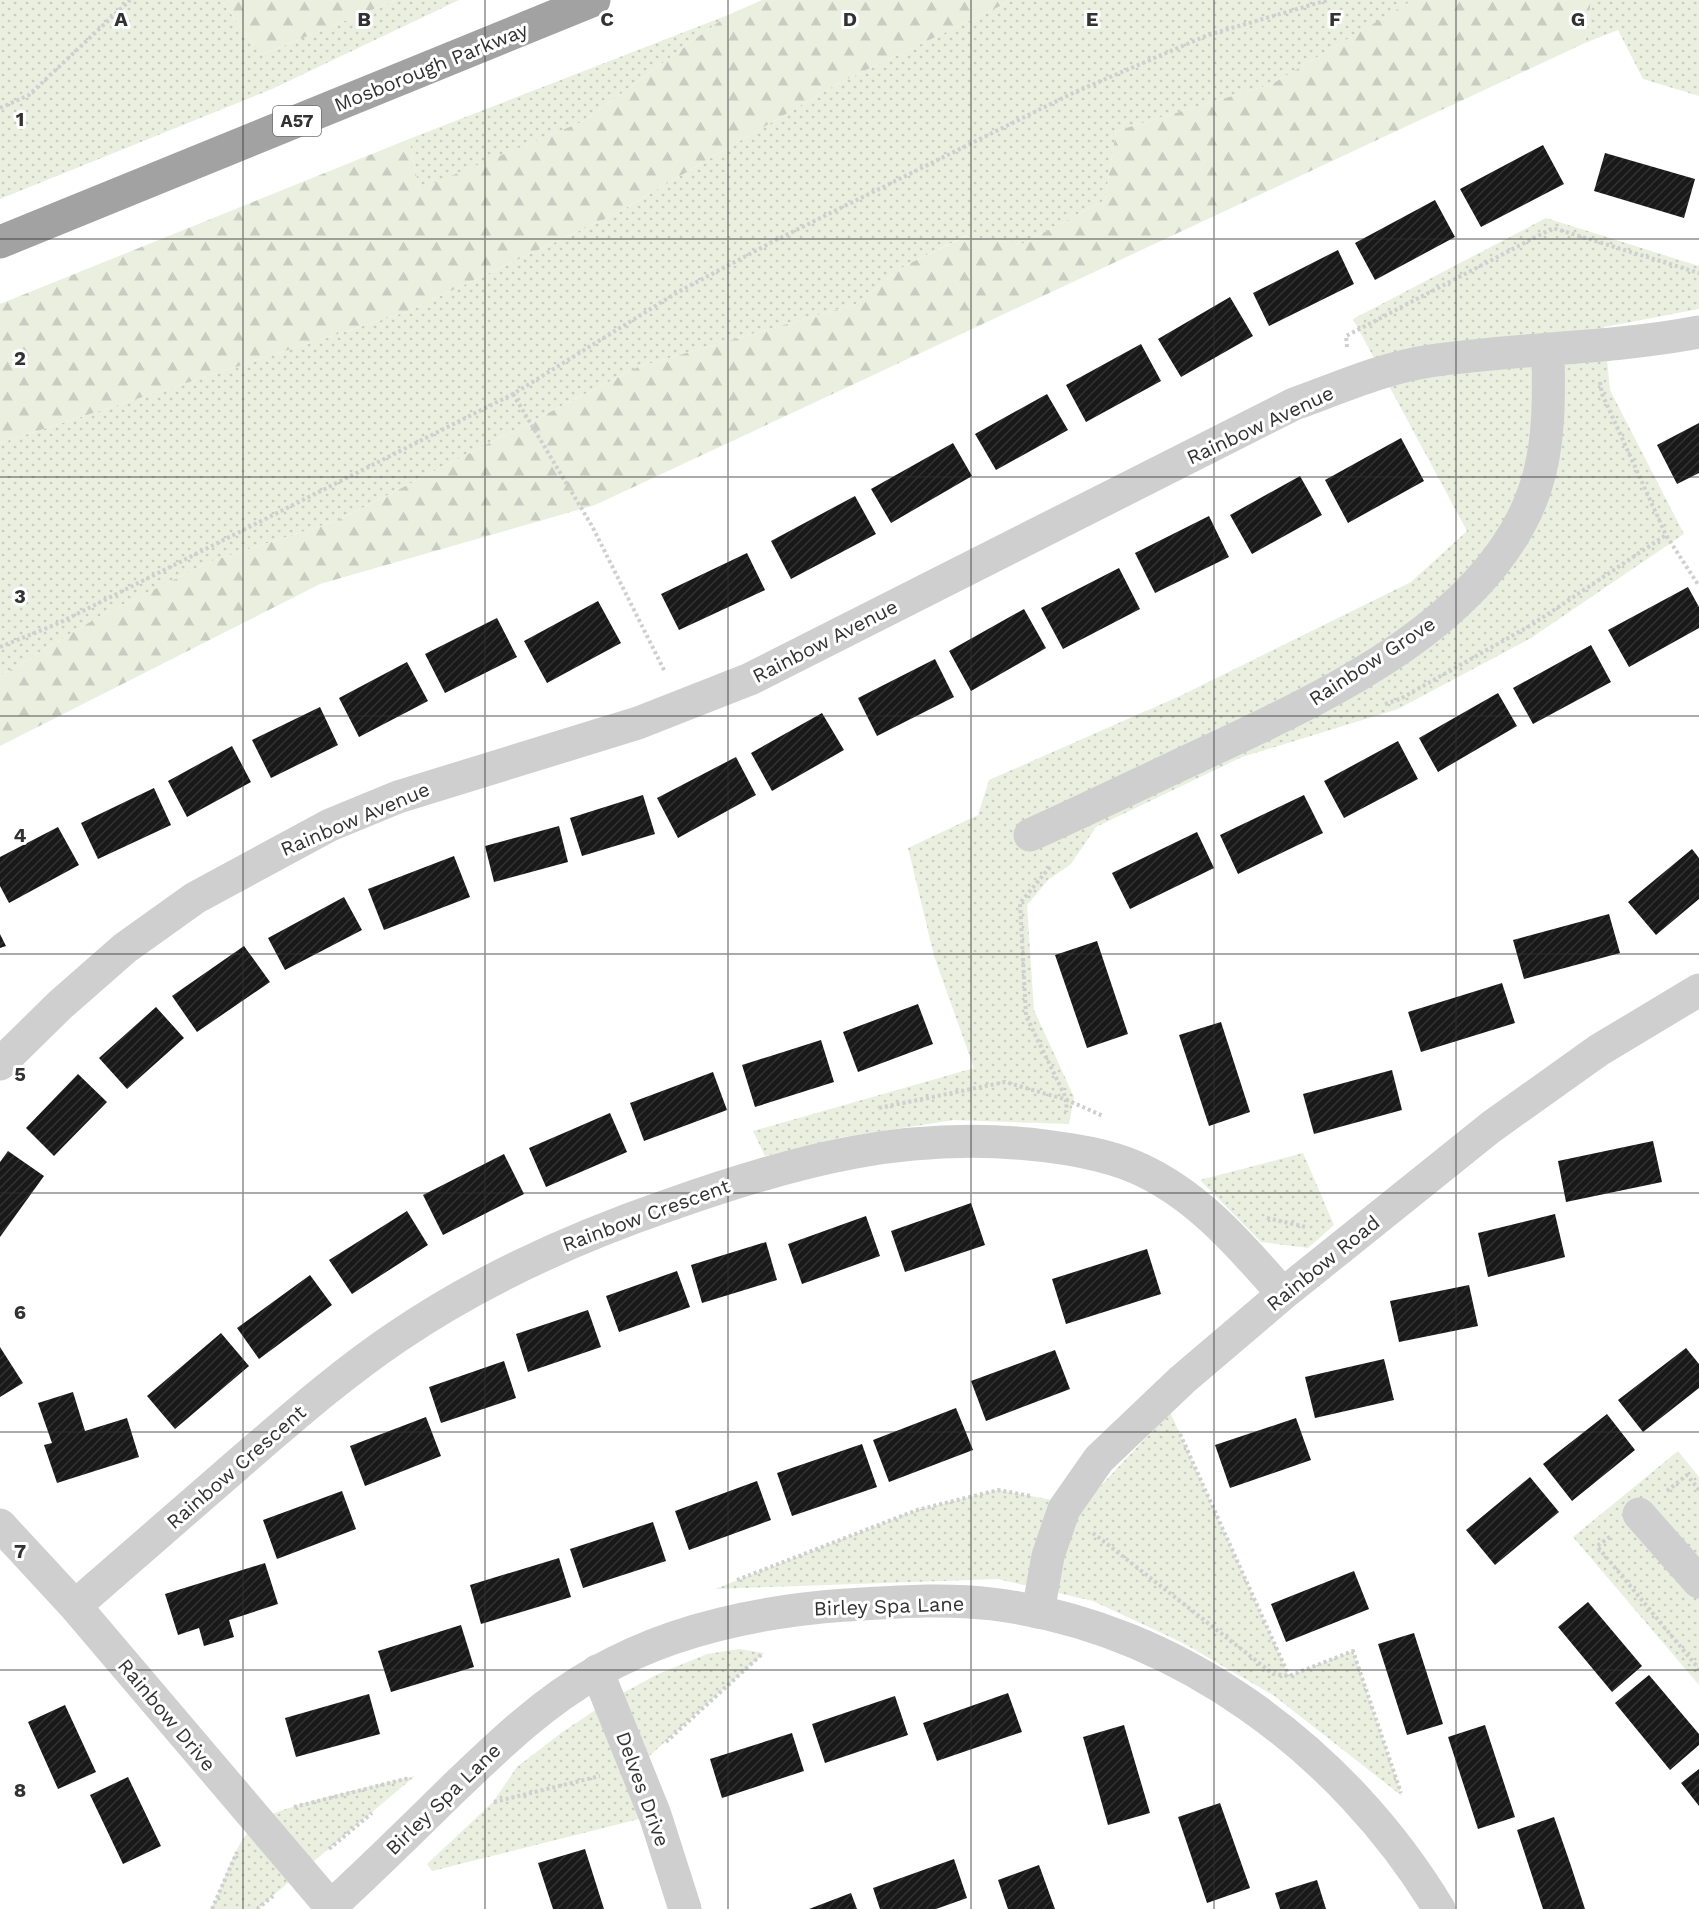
<svg xmlns="http://www.w3.org/2000/svg" width="1699" height="1909" viewBox="0 0 1699 1909" font-family="'Work Sans',sans-serif">
<style>
.grass{fill:url(#grass-dots)}
.forest{fill:url(#forest-firs)}
.building{fill:url(#building-hatch)}
.lines{fill:none;stroke-linecap:round;stroke-linejoin:round}
.path{stroke:#cfcfcf;stroke-width:4;stroke-dasharray:3 3;stroke-linecap:butt}
.minor{stroke:#cfcfcf;stroke-width:33}
.tertiary{stroke:#cfcfcf;stroke-width:33}
.trunk{stroke:#a2a2a2;stroke-width:33}
.grid{fill:none;stroke:#323232;stroke-width:1.5;stroke-opacity:0.55}
.labels{text-anchor:middle;stroke-width:6;stroke-linejoin:round;paint-order:stroke}
.shield{fill:#fff;stroke:#707070;stroke-width:1.5}
.shield-label{font-size:18px;font-weight:bold;fill:#323232}
.street-label{font-size:20px;fill:#323232;stroke:#fff}
.grid-label{font-size:20px;text-anchor:middle;font-weight:bold;fill:#323232;stroke:#fff;stroke-width:6;stroke-linejoin:round;paint-order:stroke}
</style>
<defs>
<pattern id="grass-dots" width="8" height="8" patternUnits="userSpaceOnUse" patternTransform="scale(1.5)"><rect width="8" height="8" fill="#eaefe0"/><path d="M2 2h.1M6 6h.1" fill="none" stroke="#c9cdc1" stroke-width="1.8" stroke-linecap="round"/></pattern>
<pattern id="forest-firs" width="22" height="20" patternUnits="userSpaceOnUse" patternTransform="scale(1.5)"><rect width="22" height="20" fill="#eaefe0"/><path d="M5 1l3.5 6h-7zM16 11l3.5 6h-7z" fill="#c9cdc1"/></pattern>
<pattern id="building-hatch" width="6" height="6" patternUnits="userSpaceOnUse" patternTransform="scale(1.5)"><rect width="6" height="6" fill="#191919"/><path d="M-1 1l2-2M0 6l6-6M5 7l2-2" fill="none" stroke="#323232"/></pattern>
</defs>
<rect width="100%" height="100%" fill="#fff"/>
<path class="grass" d="M0 0H221L261 55 396 0H459L272 89 0 199Z
M1013 0H1414L1272 84 1116 131 1105 200 1022 244 966 236 906 265 856 304 638 367 339 520 212 561 100 616 0 676V443L406 312 617 213 837 84Z
M1591 0H1699V96L1643 79 1618 30 1585 43Z
M728 15 584 121 419 190 409 139Z
M1546 218 1699 266V309L1604 327 1610 390 1684 534 1531 638 1398 709 1242 757 1096 827 1071 864 1048 880 1027 905 1034 1010 1074 1097 1069 1124 954 1120 844 1137 765 1156 753 1131 974 1068 934 956 908 848 978 815 989 780 1180 696 1411 582 1467 531 1353 319Z
M1303 1153 1334 1225 1308 1248 1261 1242 1200 1180Z
M1170 1412 1289 1676 1353 1651 1402 1796 1273 1695 1183 1643 1093 1601 998 1579 715 1589 917 1510 998 1490 1048 1499 1064 1509 1094 1493Z
M1678 1451 1699 1477V1685L1573 1537Z
M739 1649 764 1653 637 1767 655 1815 432 1871 427 1864 493 1802 517 1767 561 1733 610 1700 656 1675 707 1654Z
M415 1776 257 1909H212C224 1882 234 1844 256 1823 274 1806 385 1784 415 1776Z"/>
<path class="forest" d="M221 0H396L261 55Z
M762 0H1013L837 84 617 213 406 312 0 443V304L409 139 419 189 584 121 728 15Z
M1413 0H1591L1585 43 595 505 320 584 0 746V676L100 616 212 561 339 520 638 367 856 304 906 265 967 236 1022 244 1105 200 1116 131 1272 84Z"/>
<path class="building" d="M1543 145 1564 184 1481 227 1460 189Z
M1605 153 1695 179 1684 218 1594 191Z
M1435 200 1455 237 1375 280 1355 243Z
M1338 250 1354 284 1269 326 1253 293Z
M1230 297 1253 336 1181 377 1158 339Z
M1141 344 1161 381 1086 422 1066 385Z
M1047 394 1068 430 996 470 975 434Z
M1699 423V473L1677 484 1657 445Z
M1401 438 1424 481 1348 523 1325 480Z
M953 443 972 476 891 523 871 489Z
M1300 476 1322 515 1252 554 1230 515Z
M855 496 876 534 791 579 771 541Z
M1209 516 1229 557 1155 593 1135 553Z
M747 553 765 590 679 630 661 594Z
M1119 568 1140 609 1063 649 1041 608Z
M1688 587 1699 607V628L1629 667 1608 630Z
M598 601 621 643 547 683 524 641Z
M1024 609 1046 648 971 691 949 651Z
M497 618 517 657 445 693 425 654Z
M1591 645 1611 682 1533 724 1513 688Z
M935 659 954 697 877 736 858 698Z
M407 662 428 701 359 737 339 698Z
M1498 693 1517 726 1438 772 1419 738Z
M320 707 338 745 271 778 252 740Z
M822 713 844 750 772 791 751 753Z
M1398 741 1418 779 1344 818 1324 781Z
M232 746 251 782 187 817 168 781Z
M736 757 756 795 678 838 657 798Z
M154 788 171 825 98 859 81 823Z
M643 795 655 834 582 856 570 818Z
M1304 795 1323 833 1238 874 1220 835Z
M559 826 568 862 494 882 485 846Z
M58 827 79 865 9 903 0 886V857Z
M1197 832 1214 868 1130 909 1112 873Z
M1692 849 1699 858V899L1656 935 1628 902Z
M454 856 470 897 384 930 368 889Z
M344 897 362 930 285 970 268 938Z
M1609 914 1620 953 1524 979 1513 940Z
M0 934 6 946 0 948Z
M1097 941 1128 1034 1087 1048 1055 955Z
M244 946 270 982 197 1032 172 996Z
M1502 983 1515 1023 1421 1052 1408 1012Z
M918 1004 933 1044 858 1072 843 1032Z
M156 1007 184 1038 127 1089 99 1058Z
M1221 1022 1250 1112 1209 1126 1179 1035Z
M821 1040 834 1082 755 1107 742 1065Z
M1392 1070 1402 1110 1314 1134 1303 1094Z
M713 1072 727 1110 644 1141 630 1103Z
M78 1074 107 1102 54 1156 26 1128Z
M610 1113 627 1152 546 1187 529 1148Z
M1653 1141 1662 1182 1566 1202 1558 1161Z
M8 1151 44 1176 0 1237V1162Z
M504 1154 524 1194 443 1235 423 1195Z
M971 1203 985 1245 905 1272 891 1231Z
M407 1211 428 1245 352 1294 329 1260Z
M1555 1214 1565 1257 1488 1277 1478 1233Z
M866 1216 880 1256 802 1284 788 1244Z
M766 1242 777 1280 702 1303 691 1265Z
M1147 1249 1161 1294 1066 1324 1052 1279Z
M677 1271 690 1307 619 1332 606 1296Z
M310 1275 332 1305 259 1359 237 1328Z
M1469 1285 1478 1326 1399 1342 1390 1301Z
M588 1310 601 1347 528 1372 516 1334Z
M221 1333 249 1366 175 1429 147 1396Z
M0 1347 23 1383 0 1397Z
M1686 1348 1699 1364V1388L1643 1432 1618 1400Z
M1055 1350 1070 1389 986 1421 971 1381Z
M1384 1359 1394 1400 1315 1418 1305 1377Z
M504 1361 516 1398 441 1423 429 1387Z
M73 1392 85 1431 127 1418 139 1457 57 1483 44 1445 52 1443 38 1403Z
M956 1408 973 1450 889 1482 873 1440Z
M1607 1414 1635 1450 1572 1501 1543 1464Z
M426 1417 441 1456 365 1486 350 1446Z
M1296 1418 1311 1460 1230 1488 1215 1445Z
M862 1444 877 1487 792 1516 777 1473Z
M1530 1477 1559 1512 1495 1565 1466 1530Z
M757 1481 771 1520 689 1550 675 1511Z
M342 1491 356 1529 277 1559 263 1520Z
M653 1522 666 1561 583 1588 570 1549Z
M559 1558 571 1597 481 1624 470 1585Z
M265 1563 278 1604 229 1620 234 1637 204 1646 199 1628 178 1635 165 1594Z
M1354 1571 1369 1609 1286 1642 1271 1604Z
M1588 1602 1642 1666 1612 1692 1558 1627Z
M461 1625 474 1667 391 1692 378 1651Z
M1414 1633 1443 1724 1407 1735 1378 1644Z
M1649 1675 1699 1734V1745L1670 1770 1615 1703Z
M1008 1693 1022 1732 937 1761 923 1723Z
M369 1694 380 1734 296 1757 285 1718Z
M895 1696 908 1735 825 1763 812 1724Z
M65 1705 96 1772 58 1789 28 1722Z
M1124 1725 1150 1813 1108 1825 1083 1737Z
M1485 1725 1515 1817 1478 1829 1448 1737Z
M792 1733 804 1771 722 1798 710 1759Z
M1699 1769V1806L1681 1783Z
M128 1777 161 1846 123 1864 90 1795Z
M1220 1803 1250 1888 1207 1903 1178 1817Z
M1554 1817 1571 1866 1585 1909H1543L1517 1830Z
M585 1849 604 1909H553L538 1863Z
M954 1859 967 1898 936 1909H880L873 1888Z
M1039 1865 1055 1909H1008L998 1880Z
M1317 1880 1326 1909H1280L1275 1893Z
M851 1893 857 1909H809Z"/>
<g class="lines">
<path class="path" d="M0 108 29 95 130 0
M1347 347 1346 336 1553 228 1699 273
M1600 382 1602 394 1666 535 1699 586
M513 394 592 526 665 672
M0 647 59 623 513 394 678 292 776 240 1073 93 1208 35 1328 0
M1385 704 1400 699 1533 624 1666 535
M1050 867 1020 903 1026 1016 1067 1100 1066 1112
M879 1108 1005 1082 1067 1100 1103 1116
M1267 1218 1306 1227
M1180 1434 1289 1676
M1667 1491 1687 1475 1699 1490
M1093 1533 1273 1674 1289 1676 1353 1651 1401 1793
M1610 1537 1597 1546 1699 1669
M737 1580 917 1510 998 1490 1031 1496
M666 1742 762 1654
M494 1802 600 1776
M294 1807 409 1778
M329 1849 372 1813
M212 1909 237 1852
M257 1909 273 1896"/>
<path class="minor" d="M1030 835C1088 809 1145 781 1203 754 1322 698 1490 623 1535 489 1550 445 1549 394 1548 349
M0 1064 60 1005 125 948 195 898 330 825 398 797 638 723 750 679 1294 404C1339 388 1383 368 1430 361 1519 348 1610 349 1699 332
M1639 1514 1699 1582
M0 1525 75 1606 331 1907
M75 1606C131 1557 188 1508 244 1459 294 1416 343 1373 398 1336 482 1279 573 1238 669 1205 796 1160 910 1129 1046 1146 1076 1150 1107 1155 1135 1167 1196 1193 1240 1245 1283 1294
M1038 1612 1048 1556 1064 1509 1099 1459 1182 1380 1283 1294 1491 1127 1599 1050 1699 990
M597 1671 655 1815 685 1909"/>
<path class="tertiary" d="M328 1909C371 1870 412 1829 453 1789 498 1746 543 1702 597 1672 672 1629 762 1611 846 1605 895 1602 944 1598 992 1604 1178 1627 1344 1751 1439 1909"/>
<path class="trunk" d="M0 242 594 0"/>
</g>
<path class="grid" d="M243 0V1909M485 0V1909M728 0V1909M971 0V1909M1214 0V1909M1456 0V1909M0 239H1699M0 477H1699M0 716H1699M0 954H1699M0 1193H1699M0 1432H1699M0 1670H1699"/>
<g class="labels">
<rect class="shield" x="273" y="106" width="48" height="30" rx="4.5"/>
<g class="shield-label">
<text x="297" y="127">A57</text>
</g>
<g class="street-label">
<text transform="translate(431 67) rotate(-22)" y="7">Mosborough Parkway</text>
<text transform="translate(1260 425) rotate(-25)" y="7">Rainbow Avenue</text>
<text transform="translate(825 641) rotate(-27)" y="7">Rainbow Avenue</text>
<text transform="translate(1372 661) rotate(-33)" y="7">Rainbow Grove</text>
<text transform="translate(355 819) rotate(-23)" y="7">Rainbow Avenue</text>
<text transform="translate(646 1215) rotate(-20)" y="7">Rainbow Crescent</text>
<text transform="translate(1323 1263) rotate(-39)" y="7">Rainbow Road</text>
<text transform="translate(236 1467) rotate(-41)" y="7">Rainbow Crescent</text>
<text transform="translate(889 1606) rotate(-2)" y="7">Birley Spa Lane</text>
<text transform="translate(167 1715) rotate(50)" y="7">Rainbow Drive</text>
<text transform="translate(643 1789) rotate(70)" y="7">Delves Drive</text>
<text transform="translate(443 1799) rotate(-44)" y="7">Birley Spa Lane</text>
</g>
</g>
<g class="grid-label">
<text x="121" y="26">A</text>
<text x="364" y="26">B</text>
<text x="607" y="26">C</text>
<text x="850" y="26">D</text>
<text x="1092" y="26">E</text>
<text x="1335" y="26">F</text>
<text x="1578" y="26">G</text>
<text x="20" y="126">1</text>
<text x="20" y="365">2</text>
<text x="20" y="603">3</text>
<text x="20" y="842">4</text>
<text x="20" y="1081">5</text>
<text x="20" y="1319">6</text>
<text x="20" y="1558">7</text>
<text x="20" y="1797">8</text>
</g>
</svg>
